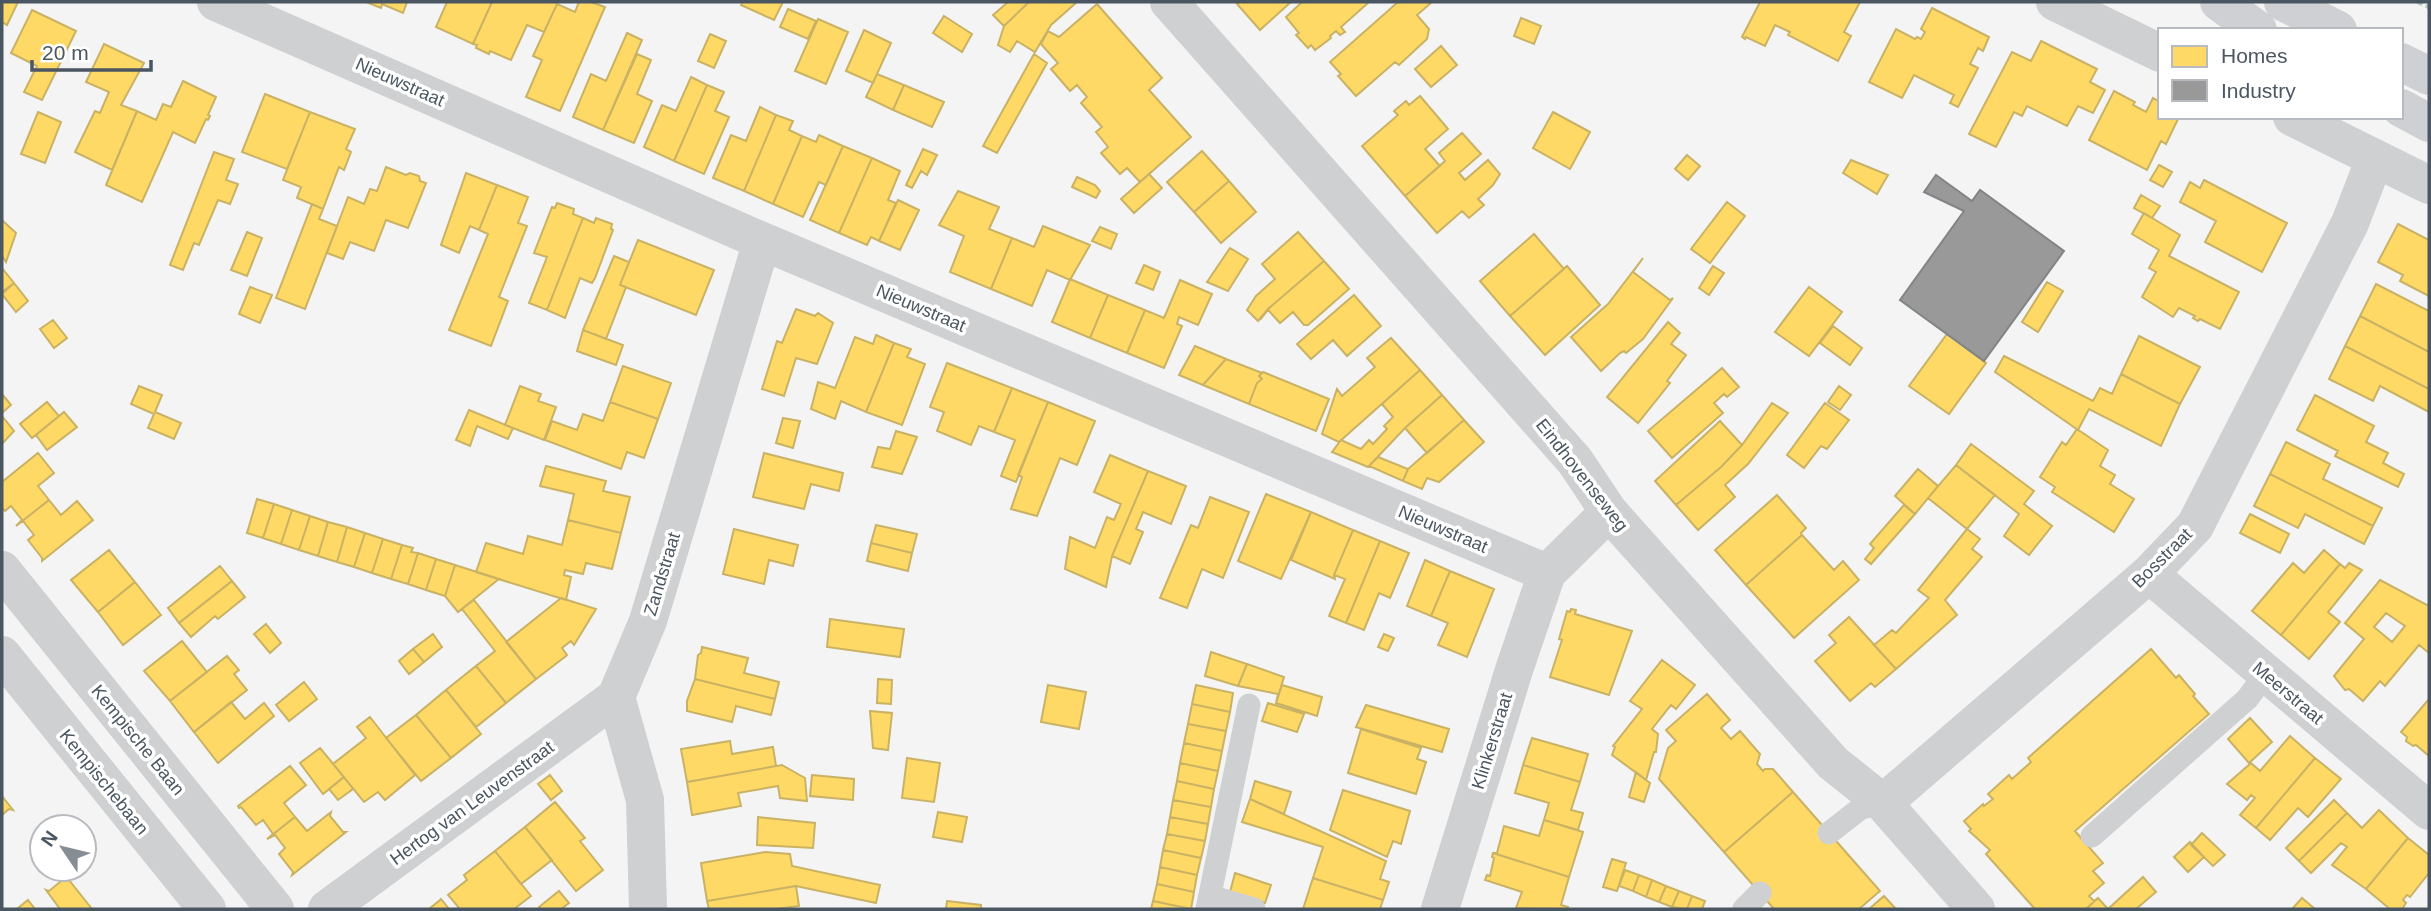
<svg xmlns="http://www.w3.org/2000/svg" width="2431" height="911" viewBox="0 0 2431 911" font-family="Helvetica,sans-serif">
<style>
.homes{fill:#ffd966;stroke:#c9b264;stroke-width:2;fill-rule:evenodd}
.industry{fill:#999;stroke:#818588;stroke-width:2}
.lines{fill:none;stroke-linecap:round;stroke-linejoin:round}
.path{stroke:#bcc7c4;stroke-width:4.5;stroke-dasharray:5 3.5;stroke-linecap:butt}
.service{stroke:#ced0d2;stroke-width:23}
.minor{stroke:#ced0d2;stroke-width:38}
.secondary{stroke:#ced0d4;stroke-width:38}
.labels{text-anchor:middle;stroke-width:7;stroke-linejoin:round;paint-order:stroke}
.street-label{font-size:18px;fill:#4a5661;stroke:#fff}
</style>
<rect width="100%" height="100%" fill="#f4f4f4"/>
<path class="homes" d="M2 2H18L7 25 2 22Z
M366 2H407L403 13 382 4 381 8Z
M447 2H492L473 44 436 27Z
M492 2H558L544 32 527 25 511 60 490 51 489 54 476 48 477 45 473 44Z
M579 2H591L605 7 560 111 526 97 542 60 533 56 557 4 575 12Z
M743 2H783L774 20 741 5Z
M1008 2H1029L1004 26 993 15Z
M1029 2H1077L1051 25 1035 52 1017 41 1010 52 998 45 1004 26Z
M1240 2H1291L1260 30 1237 4Z
M1302 2H1367L1368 3 1341 27 1345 32 1340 35 1336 31 1330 36 1331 38 1315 50 1311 45 1308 48 1296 35 1299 33 1286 17Z
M1398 2H1432L1417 15 1429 29 1427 39 1399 65 1395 62 1356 96 1338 76 1341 74 1330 62Z
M1760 2H1860L1844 32 1851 36 1838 61 1788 35 1790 32 1775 25 1765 46 1746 37 1745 39 1742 37Z
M1097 4 1162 78 1149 90 1191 137 1140 182 1127 168 1120 174 1101 153 1108 147 1096 132 1102 127 1081 103 1087 97 1077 85 1070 91 1051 69 1058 63 1041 44 1048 31 1059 37Z
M1932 8 1989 37 1983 51 1978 48 1970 64 1978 68 1958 107 1950 103 1954 95 1914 75 1902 98 1869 82 1896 29 1915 39 1917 37 1921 39 1925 32 1921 29Z
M788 9 816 21 808 39 780 27Z
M32 10 76 31 42 100 24 92 37 66 11 53Z
M944 16 972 34 962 52 933 33Z
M1521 18 1541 26 1534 44 1514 36Z
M818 19 848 32 826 84 795 71Z
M864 30 891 43 873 83 846 71Z
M627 33 642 40 603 130 573 117 591 74 606 81Z
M710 34 726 41 714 68 698 61Z
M2041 41 2097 69 2090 82 2105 90 2093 113 2078 106 2067 126 2027 106 2022 116 2014 112 1996 147 1969 134 2012 52 2031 61Z
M104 44 144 63 121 105 137 111 112 170 75 152 95 111 100 113 109 92 86 82Z
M1441 46 1457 65 1431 87 1415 69Z
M637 54 651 60 637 94 652 101 634 143 603 130Z
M1034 54 1047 63 997 153 983 146Z
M877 74 904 85 893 110 866 97Z
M691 77 707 85 674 161 644 147 662 105 676 111Z
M183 81 216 97 208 115 210 116 208 120 206 119 195 143 173 132 142 202 106 185 137 111 156 120 163 104 171 107Z
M707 85 724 92 715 111 729 117 704 174 674 161Z
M904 85 944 102 932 127 893 110Z
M2114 91 2135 102 2133 105 2146 112 2153 98 2160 102V117H2179L2166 144 2161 141 2147 170 2089 140Z
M265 94 310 112 287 169 242 152Z
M1420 96 1448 129 1425 149 1440 166 1405 196 1362 146 1398 115 1394 111 1406 101 1409 105Z
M760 107 776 115 744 191 713 178 731 135 746 141Z
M38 112 61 122 45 163 21 154Z
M310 112 355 129 346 149 351 152 344 170 339 167 323 209 297 198 301 187 283 180Z
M1553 112 1590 132 1570 169 1533 148Z
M776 115 793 121 789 130 802 136 773 204 744 191Z
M1462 133 1481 154 1459 173 1465 180 1488 160 1500 174 1493 185 1478 199 1484 205 1469 218 1462 211 1437 233 1405 196 1445 161 1439 153Z
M819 135 843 146 826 185 819 182 803 217 773 204 802 136 816 142Z
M843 146 872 158 839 233 810 220Z
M923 149 937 155 927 175 921 171 912 188 906 185Z
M1202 151 1229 181 1194 212 1167 182Z
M214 152 234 159 226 180 238 184 230 204 218 200 199 245 194 243 183 270 170 265Z
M1687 155 1700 166 1688 180 1675 169Z
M872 158 900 171 888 200 896 203 879 241 871 237 867 245 839 233Z
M1851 160 1888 175 1877 194 1843 173Z
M2159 165 2172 172 2163 187 2150 180Z
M386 167 406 175 410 173 419 176 420 181 426 183 408 228 386 220 374 251 350 242 343 259 327 253 348 197 364 204 370 189 377 191Z
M466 173 497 185 479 230 470 226 459 253 441 245Z
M1149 174 1162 188 1134 213 1121 199Z
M1077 177 1095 185 1100 191 1096 198 1072 187Z
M2204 180 2287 223 2262 272 2205 242 2216 221 2180 202 2190 182 2200 188Z
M1229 181 1256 212 1221 243 1194 212Z
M497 185 528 197 518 223 527 226 499 297 508 301 491 346 449 330 488 234 479 230Z
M958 191 999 207 989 229 1012 238 991 289 950 272 964 236 939 225Z
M2141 195 2160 206 2152 218 2134 208Z
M898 200 919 210 900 250 879 241Z
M1727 202 1745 216 1710 263 1691 249Z
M557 203 574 209 573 214 583 218 547 310 529 303 547 257 534 253 552 207 555 208Z
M312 204 323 209 319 219 337 226 305 309 276 298Z
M2144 213 2180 235 2169 256 2239 292 2220 329 2200 319 2198 321 2193 318 2195 316 2179 308 2173 317 2142 297 2156 272 2149 268 2159 250 2132 234Z
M583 218 594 223 596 218 612 224 611 229 613 230 595 278 592 283 580 278 565 318 547 310Z
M2 220 16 233 6 262 2 256Z
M2398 224 2429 240V296L2400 281 2403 275 2378 262Z
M1043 226 1090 245 1070 280 1047 270 1032 306 991 289 1012 238 1034 247Z
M1100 227 1117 234 1111 249 1092 241Z
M247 232 262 238 247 276 231 270Z
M1298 232 1324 261 1268 309 1258 321 1247 310 1256 296 1275 279 1262 264Z
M1534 234 1564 269 1510 316 1480 281Z
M638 240 714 270 696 315 620 285Z
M1230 248 1248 259 1228 291 1207 282Z
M614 256 629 262 620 285 626 287 606 339 583 330Z
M1643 258 1633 272 1670 300 1673 298 1643 339 1626 353 1624 351 1620 353 1601 371 1571 337 1608 304Z
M1324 261 1349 289 1308 325H1304L1293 312 1280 323 1268 310 1260 320 1268 309Z
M1144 265 1160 272 1153 290 1136 283Z
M1567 266 1600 305 1545 355 1510 316Z
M1713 266 1724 273 1709 295 1699 288Z
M2 268 14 283 2 292Z
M1070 279 1108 295 1090 338 1052 322Z
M1180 280 1212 294 1198 325 1179 317 1177 324 1182 326 1164 368 1127 353 1145 310 1164 318Z
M2047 282 2063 291 2038 332 2022 322Z
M14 283 28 301 16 312 2 294Z
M2376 284 2429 311V352L2360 316Z
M250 287 272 295 260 323 239 314Z
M1809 287 1842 312 1809 356 1775 332Z
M1108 295 1145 310 1127 353 1090 338Z
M1354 295 1381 326 1347 356 1333 340 1311 359 1297 344Z
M796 309 815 316 818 313 833 323 817 364 796 358 784 396 762 389 777 341 782 343Z
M2360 316 2429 352V389L2345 346Z
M53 320 67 338 54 348 40 329Z
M1668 322 1680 333 1671 344 1686 355 1667 381 1670 383 1638 423 1607 397Z
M1833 326 1862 348 1850 365 1820 343Z
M583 330 623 345 616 365 577 351Z
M1947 334 1986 363 1949 414 1909 386Z
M876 335 894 343 866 412 841 401 835 419 811 409 818 382 835 388 855 337 873 344Z
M2139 336 2200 367 2180 404 2121 374Z
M1391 338 1420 370 1339 442 1322 434 1337 389 1342 396 1375 367 1367 358Z
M894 343 911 349 907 357 925 364 902 425 866 412Z
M1195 346 1226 359 1203 385 1179 375Z
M2345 346 2429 389V412L2380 386 2373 401 2329 379Z
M2004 356 2093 401 2100 388 2112 394 2121 374 2180 404 2161 446 2089 409 2078 430 1995 372Z
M1226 359 1262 373 1259 376 1262 379 1257 383 1249 404 1203 385Z
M947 363 1012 388 994 432 979 426 971 445 937 431 944 412 930 407Z
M623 366 671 383 658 419 610 402Z
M1722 368 1739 387 1727 397 1724 394 1714 403 1723 413 1672 458 1648 431Z
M1420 370 1442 395 1406 427 1368 467 1332 452 1341 440 1361 449 1369 440 1373 444 1387 429 1384 426 1393 417 1382 404Z
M1263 372 1329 399 1316 431 1249 404 1257 383 1262 379 1259 376Z
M139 386 162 395 155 412 181 423 174 439 148 428 154 414 131 404Z
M520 386 541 394 538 401 556 407 544 440 505 425Z
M1839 386 1851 395 1840 410 1828 402Z
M1012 388 1048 402 1016 482 1001 476 1015 440 994 432Z
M2 394 11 405 2 413Z
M1442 395 1464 420 1427 453 1405 428Z
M2315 395 2374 426 2366 442 2388 453 2383 463 2404 474 2398 487 2335 456 2338 451 2297 430Z
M47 402 59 416 32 438 20 424Z
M610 402 658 419 644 458 627 452 621 469 545 440 552 421 577 430 583 414 603 421Z
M1048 402 1095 421 1077 465 1060 458 1037 516 1011 509 1022 477 1018 475Z
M1772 403 1788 413 1748 464 1725 485 1735 497 1698 530 1676 505 1721 467 1742 445Z
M1825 403 1849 420 1827 449 1821 446 1804 468 1787 455Z
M469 410 513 428 508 439 477 426 470 446 456 440Z
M64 412 77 427 47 450 36 435Z
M2 416 14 431 2 444Z
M783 418 800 421 793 448 776 443Z
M1464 420 1484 442 1439 482 1427 478 1422 489 1403 481 1408 469Z
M1720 421 1742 445 1721 467 1676 505 1655 481Z
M2077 429 2108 450 2100 466 2115 475 2110 484 2134 499 2114 532 2052 492 2055 487 2040 477 2062 442 2066 445Z
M896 431 917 437 902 474 872 467 878 447 890 449Z
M2286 442 2330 464 2323 479 2382 508 2373 526 2270 474Z
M1971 444 2034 491 2024 504 2052 526 2029 555 2004 536 2019 514 1956 465Z
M38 453 54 473 38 486 49 500 16 526 22 520 11 506 5 511 2 508V482Z
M764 453 843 473 839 491 811 484 804 509 753 497Z
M1110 455 1148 471 1112 556 1106 587 1065 569 1070 537 1095 548 1107 517 1114 520 1121 504 1094 492Z
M1378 457 1408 469 1403 481 1369 466Z
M1956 465 1995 495 1967 529 1928 498Z
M546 466 606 481 603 491 630 497 621 533 568 520 574 494 540 486Z
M1918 469 1938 486 1915 514 1895 496Z
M1148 471 1186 486 1171 524 1143 512 1136 529 1143 532 1130 564 1112 556Z
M2270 474 2373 526 2364 544 2305 514 2298 528 2254 506Z
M1266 494 1311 512 1281 579 1238 561Z
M1777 495 1806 528 1801 533 1802 535 1746 585 1715 550Z
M1210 497 1249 512 1223 578 1202 569 1187 608 1160 598 1191 525 1198 528Z
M257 499 274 504 263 538 247 533Z
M49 500 61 515 77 501 93 520 42 561V558L28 540 34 535 23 521 16 526Z
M274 504 292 510 281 544 263 538Z
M1904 505 1915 514 1871 564 1865 559 1874 548 1870 544Z
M292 510 310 516 299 550 281 544Z
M1311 512 1353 530 1334 575 1335 579 1291 560Z
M2250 514 2289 534 2280 553 2240 533Z
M310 516 328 522 318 556 299 550Z
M568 520 621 533 612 569 586 563 583 574 565 570 564 575 571 577 566 600 476 572 486 543 523 554 528 536 562 545Z
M328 522 347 527 337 562 318 556Z
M876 525 917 534 912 553 871 543Z
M347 527 365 533 354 567 337 562Z
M734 529 798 545 793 566 769 560 764 584 723 574Z
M1967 529 1980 539 1972 549 1982 557 1945 600 1957 615 1896 669 1874 645 1892 630 1896 633 1929 598 1918 590Z
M1353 530 1380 541 1346 623 1329 616 1345 579 1334 575Z
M365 533 383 539 372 573 354 567Z
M1802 535 1834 570 1843 561 1859 580 1794 638 1746 585Z
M383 539 402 545 391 579 372 573Z
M1380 541 1409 553 1390 598 1379 593 1364 630 1346 623Z
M871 543 912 553 908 571 867 561Z
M402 545 413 548 411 552 418 553 408 584 391 579Z
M109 550 135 582 98 612 71 580Z
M2324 550 2340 564 2281 635 2252 611 2293 563 2304 573Z
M418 553 436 559 426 590 408 584Z
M436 559 455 565 445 596 426 590Z
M1425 560 1450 571 1431 616 1407 606Z
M2349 563 2362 570 2328 612 2340 622 2309 659 2281 635 2340 564 2345 568Z
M455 565 499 579 458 612 445 596Z
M220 566 232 581 179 623 168 608Z
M1450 571 1494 589 1467 657 1438 645 1448 623 1431 616Z
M2380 580 2429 606V653L2419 645 2385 686 2380 681 2363 701 2349 689 2345 690 2334 676 2364 639 2345 623ZM2386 613 2405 626 2392 642 2374 627Z
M232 581 245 597 218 619 215 616 191 637 179 623Z
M135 582 161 615 123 645 98 612Z
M561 598 596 609 574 645 571 641 562 648 567 655 566 656 536 679 506 642Z
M474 600 536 679 506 703 476 666 495 651 462 609Z
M1571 609 1576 610 1575 614 1632 631 1609 695 1550 677 1562 640 1559 639 1567 611 1570 612Z
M1849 617 1896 669 1875 687 1871 683 1850 701 1815 661 1836 643 1829 635Z
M830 619 904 629 900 657 827 647Z
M266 624 281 643 270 653 254 634Z
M433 634 442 647 424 662 413 649Z
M1384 634 1394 638 1388 651 1378 647Z
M182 641 207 672 170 701 144 671Z
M702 647 748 658 744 673 779 682 775 699 695 679 698 655 701 653Z
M413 649 424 662 409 674 399 661Z
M2151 649 2176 678 2179 675 2195 694 2193 696 2209 714 2075 831 2103 863 2093 871 2104 883 2089 896 2094 901 2098 898 2086 909H2035L1986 854 1990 850 1969 831 1971 829 1964 821 1983 804 1984 806 1993 799 1988 794 2009 775 2012 779 2031 762 2028 758Z
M1211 652 1247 664 1238 686 1205 676Z
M227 656 239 670 234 674 247 690 194 732 170 701Z
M1662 660 1695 685 1676 709 1671 705 1652 729 1658 734 1656 752H1654L1646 780 1612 755 1615 747 1613 746 1642 709 1630 701Z
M1247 664 1284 677 1276 703 1278 694 1238 686Z
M476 666 506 703 476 727 446 690Z
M695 679 775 699 771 715 736 706 732 722 687 711V701Z
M878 679 892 680 891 704 877 703Z
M304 682 317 699 289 721 276 705Z
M1048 685 1086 692 1079 729 1041 722Z
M1196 685 1233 693 1230 712 1192 704Z
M1282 685 1322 697 1317 716 1276 703Z
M446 690 481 734 451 758 416 715Z
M1707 694 1730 720 1721 728 1731 739 1740 731 1760 754 1757 764 1763 771 1765 769H1773L1793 792 1724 852 1659 779 1668 748 1676 741 1666 730Z
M2429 699V756L2416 745 2413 746 2406 741 2407 737 2401 732Z
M231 702 245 719 264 703 274 716 218 763 194 732Z
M1268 703 1304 714 1297 732 1262 721Z
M1192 704 1230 712 1226 731 1188 724Z
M1366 705 1449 729 1442 752 1356 727Z
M870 711 892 713 888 750 873 748Z
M416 715 451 758 421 781 386 738Z
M370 717 415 775 385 800 378 792 364 802 333 764 366 738 357 727Z
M2250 718 2272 742 2249 763 2228 739Z
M1188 724 1226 731 1222 751 1184 743Z
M1361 729 1421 748 1417 759 1426 762 1416 794 1348 773Z
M2290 736 2315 758 2256 828 2240 815 2255 798 2251 795 2247 800 2227 784 2251 763 2260 771Z
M1532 738 1588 754 1580 782 1523 765Z
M730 741 732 754 773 747 776 766 687 782 681 749Z
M1184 743 1222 751 1218 771 1180 763Z
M320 748 344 777 323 794 300 763Z
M907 758 940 763 934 802 902 798Z
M2315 758 2341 779 2308 817 2298 808 2270 840 2256 828Z
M1180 763 1218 771 1214 789 1177 781Z
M782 765 805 778 807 801 780 798 778 786 738 793 741 806 692 815 687 782Z
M1523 765 1580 782 1571 810 1583 813 1578 830 1544 820 1549 803 1515 793Z
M290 766 306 785 284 803 295 817 267 839 273 834 263 820 256 825 241 807 239 808 238 806Z
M1636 772 1650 783 1644 802 1629 797Z
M550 775 562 791 551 800 538 784Z
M812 775 854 779 853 800 810 796Z
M344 777 353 789 338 800 329 789Z
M1177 781 1214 789 1211 807 1173 800Z
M1255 781 1291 792 1284 814 1250 799Z
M1343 790 1410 811 1401 844 1393 841 1387 857 1330 830Z
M1793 792 1880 891 1859 909H1774L1724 852Z
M2 796 13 810 9 809 2 815Z
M1250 799 1386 861 1380 879 1389 882 1383 900 1313 878 1323 847 1242 822Z
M1173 800 1211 807 1208 824 1170 817Z
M2334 800 2347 813 2299 861 2286 848Z
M555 802 585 838 580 841 603 870 576 891 525 827Z
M2379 810 2408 838 2366 889 2332 865 2347 847 2341 843 2311 873 2299 861 2347 813 2362 828Z
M331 812 330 816 343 832H346L292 875 293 872 279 854 285 848 275 835 267 839 295 817 307 831Z
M938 812 967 817 962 842 933 837Z
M758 817 815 823 813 848 757 845Z
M1170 817 1208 824 1205 841 1167 834Z
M1544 820 1583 832 1569 877 1493 853H1497L1504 826 1539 836Z
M525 827 552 860 521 884 495 851Z
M2202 833 2225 855 2213 866 2191 845Z
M1167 834 1205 841 1201 858 1163 850Z
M2408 838 2429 855V873L2410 897 2407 895 2403 900 2406 903 2402 909H2390L2366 889Z
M2190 842 2204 857 2188 872 2174 857Z
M1163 850 1201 858 1197 875 1160 867Z
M495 851 531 896 514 909H460L448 895 467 880 464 875Z
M765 852 790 854 792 866 880 885 876 903 796 886 707 901 701 863Z
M1493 853 1569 877 1561 905 1568 907 1567 909 1516 908 1522 892 1485 880 1487 875 1490 876 1494 858 1492 857Z
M1612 859 1626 863 1617 891 1603 887Z
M1160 867 1197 875 1194 892 1157 884Z
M1625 870 1639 875 1633 891 1619 886Z
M1235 873 1271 885 1265 903 1230 892Z
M65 875 92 909H60L46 890 49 891 65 878Z
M1639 875 1652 880 1646 897 1633 891Z
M2143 877 2156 892 2136 909H2086L2098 898 2108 909Z
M1313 878 1383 900 1380 909H1303Z
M1652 880 1666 886 1659 902 1646 897Z
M1157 884 1194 892 1191 909 1153 901Z
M796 886 799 906 776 909H709L707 901Z
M1666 886 1679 891 1672 907 1659 902Z
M559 891 569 903 561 909H541L539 907Z
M1679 891 1692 896 1687 909 1672 907Z
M1692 896 1705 901 1702 909H1687Z
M1884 896 1896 909H1869Z
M2302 898 2315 909H2292Z
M441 899 449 909H429L440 900Z
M28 900 35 909H19L18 908Z
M947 901 981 905V909H946Z
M1153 901 1191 909H1151Z"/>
<path class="industry" d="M1936 175 1972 201 1980 190 2064 251 1984 361 1900 300 1964 211 1924 192Z"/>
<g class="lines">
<path class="path" d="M2418 2 2429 7"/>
<path class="service" d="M1829 833 1861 808 1883 803
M2092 836 2247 699 2265 675
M1210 896 1254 909
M1207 909 1249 705
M1744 909 1760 893"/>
<path class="minor" d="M216 2 762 241 1547 573 1609 512
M1169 2 1575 461 1609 512 1833 763 1883 803 1976 909
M2055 2 2160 53
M2292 117 2429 185
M2 570 275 909
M2149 574 2429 811
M2 655 207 909
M1883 803 2149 574 2195 526 2350 223 2375 158
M327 909 616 697
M648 909 645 800 616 697 648 621 762 241
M1440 909 1514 670 1547 573"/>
<path class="secondary" d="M2219 2 2258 30
M2283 2 2338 30
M2401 62 2429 76
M2401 108 2429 123"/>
</g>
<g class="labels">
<g class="street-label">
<text transform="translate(400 82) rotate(24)" y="6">Nieuwstraat</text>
<text transform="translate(921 308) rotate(23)" y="6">Nieuwstraat</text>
<text transform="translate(1582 475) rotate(52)" y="6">Eindhovenseweg</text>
<text transform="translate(1443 529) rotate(23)" y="6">Nieuwstraat</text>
<text transform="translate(2162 558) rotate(-45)" y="6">Bosstraat</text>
<text transform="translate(662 574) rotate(-73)" y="6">Zandstraat</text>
<text transform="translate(2288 693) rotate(40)" y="6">Meerstraat</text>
<text transform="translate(138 740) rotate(51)" y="6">Kempische Baan</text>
<text transform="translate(1492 741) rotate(-73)" y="6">Klinkerstraat</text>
<text transform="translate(104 782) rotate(51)" y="6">Kempischebaan</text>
<text transform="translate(472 803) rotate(-36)" y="6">Hertog van Leuvenstraat</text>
</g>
</g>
<rect width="2431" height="911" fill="none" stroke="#4a5661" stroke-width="7"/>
<rect x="2158" y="28" width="245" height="91" fill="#ffffff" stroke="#b7bbc0" stroke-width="2"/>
<rect x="2172" y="46" width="35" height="21" fill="#ffd966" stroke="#b7bbc0" stroke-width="2"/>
<text x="2221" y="63" font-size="21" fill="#4a5661">Homes</text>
<rect x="2172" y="80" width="35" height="21" fill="#999999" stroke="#b7bbc0" stroke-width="2"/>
<text x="2221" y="98" font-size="21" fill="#4a5661">Industry</text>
<g transform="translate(63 848) rotate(305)"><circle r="33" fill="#ffffff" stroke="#b7bbc0" stroke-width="2"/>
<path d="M0-5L12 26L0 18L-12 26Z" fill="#868d94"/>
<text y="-10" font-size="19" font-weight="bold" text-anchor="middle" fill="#4a5661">N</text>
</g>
<path d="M32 60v10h119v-10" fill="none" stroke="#4a5661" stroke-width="3.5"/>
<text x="42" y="60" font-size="21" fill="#4a5661" stroke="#ffffff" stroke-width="5" paint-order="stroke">20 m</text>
</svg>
